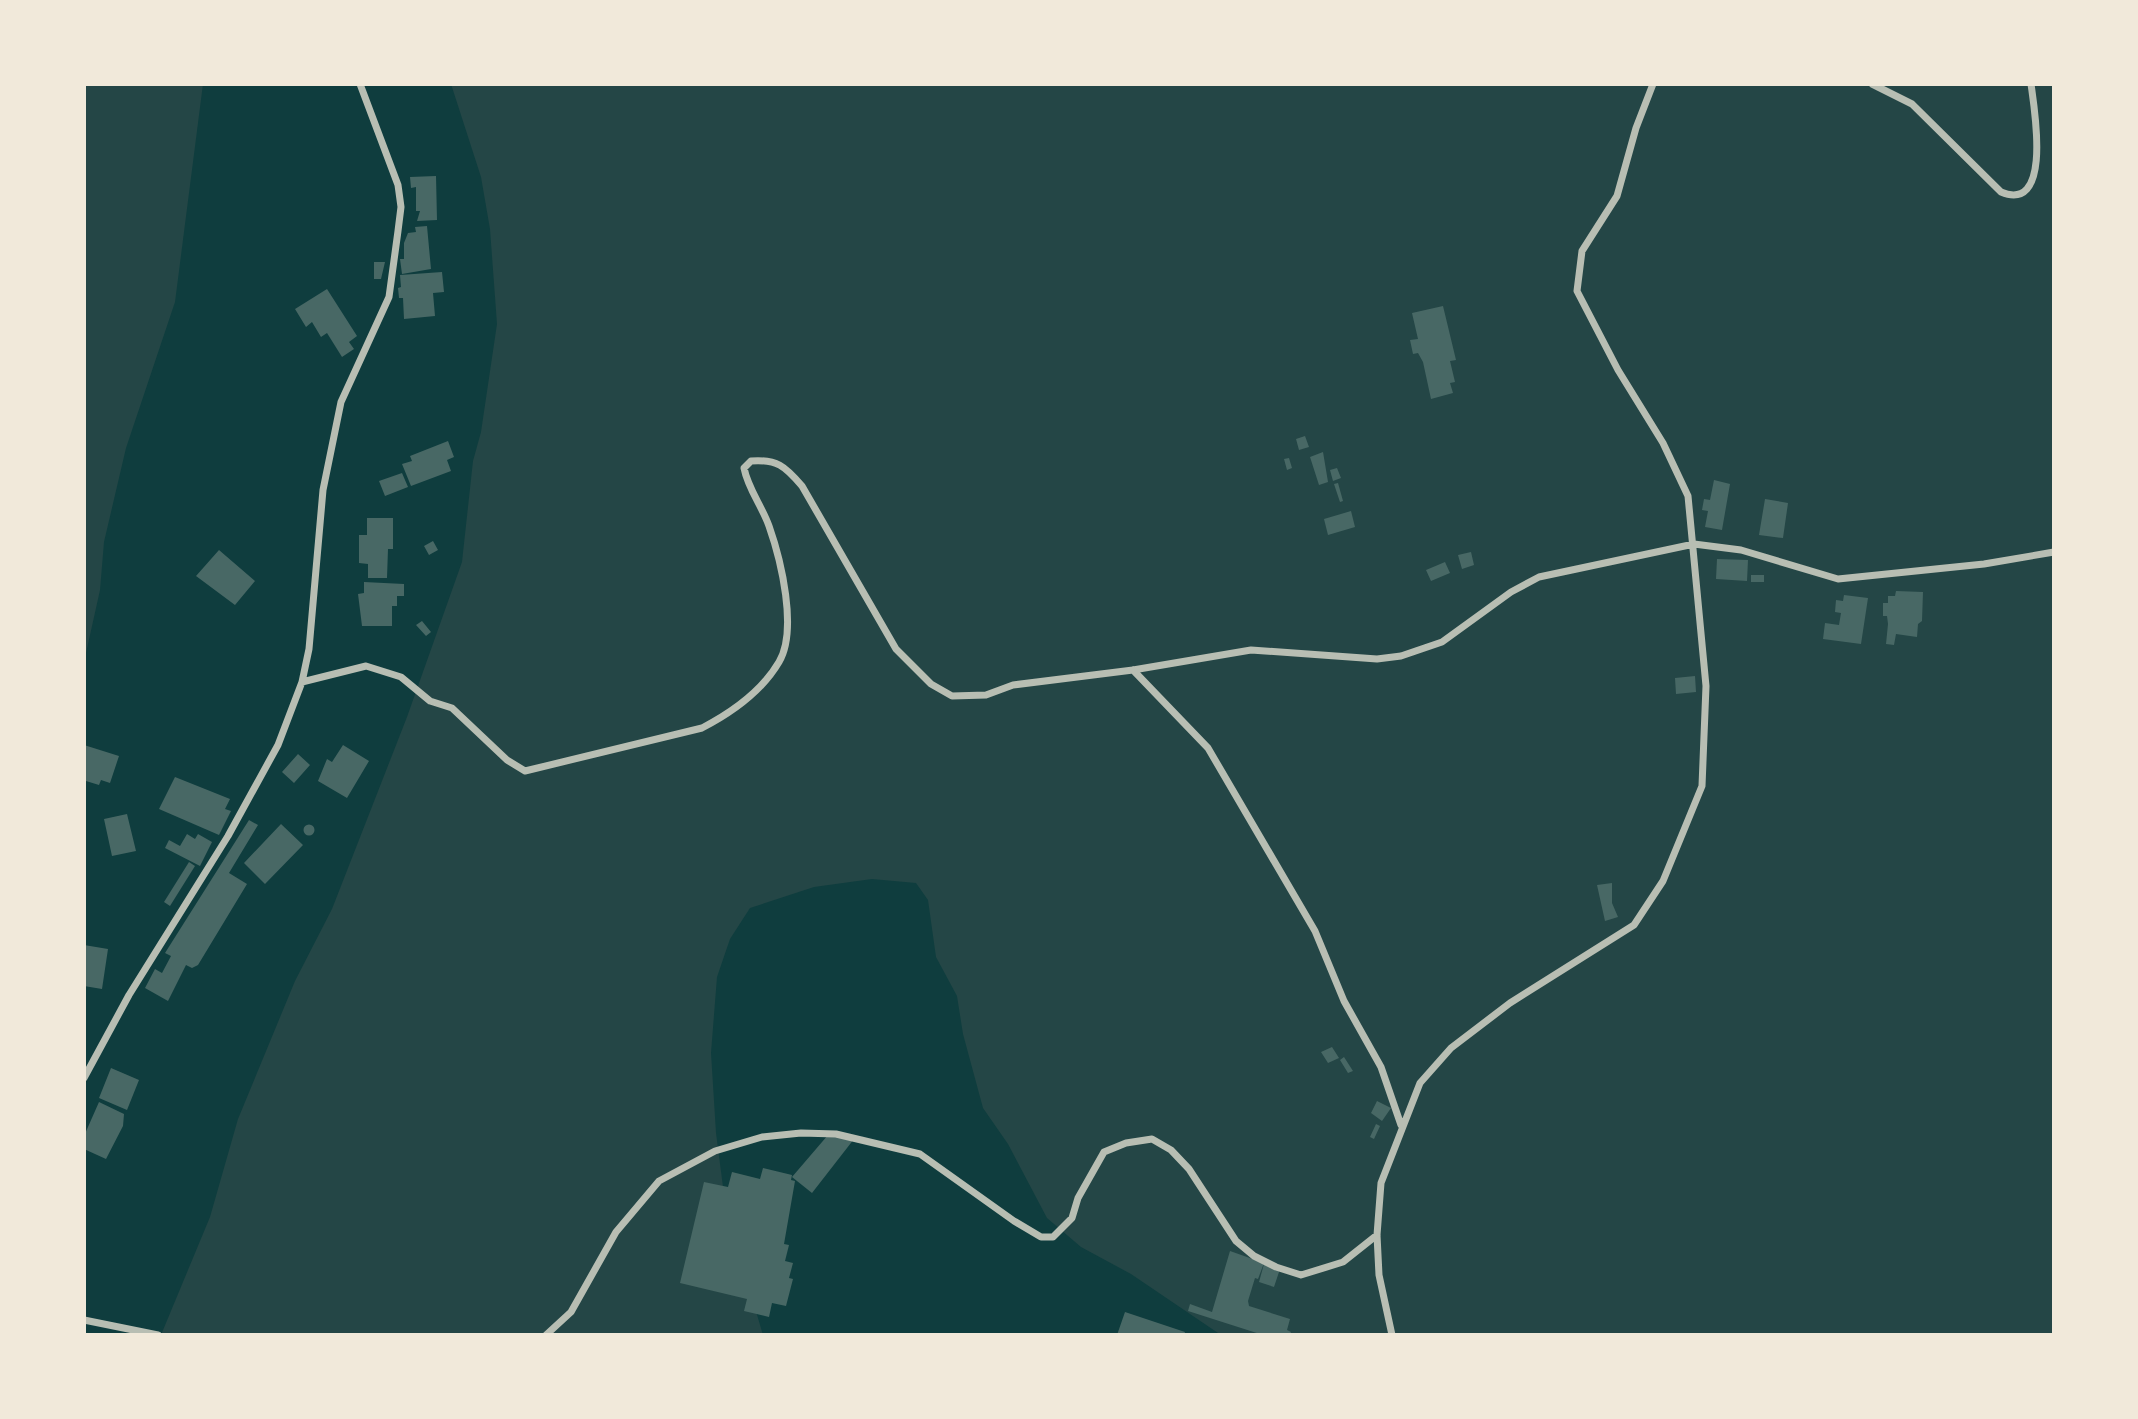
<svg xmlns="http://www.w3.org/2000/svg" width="2138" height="1419" viewBox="0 0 2138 1419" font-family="Merriweather,serif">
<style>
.green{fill:#244646}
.building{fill:#486865}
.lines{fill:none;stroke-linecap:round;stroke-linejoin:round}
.minor{stroke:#b8beb3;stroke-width:7}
</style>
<rect width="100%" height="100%" fill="#0f3d3e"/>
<path class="green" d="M84 84H203L175 302 126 448 104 542 100 590 84 662Z
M451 84H2054V1335H1221L1131 1274 1081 1247 1047 1218 1008 1144 983 1108 963 1034 957 996 936 957 928 900 916 883 872 879 814 887 750 908 730 939 717 977 711 1053 716 1133 726 1210 763 1335H161L210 1217 238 1119 295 981 332 909 407 717 462 562 473 461 481 432 497 324 490 229 481 177Z"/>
<path class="building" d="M436 176 437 220 417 221 420 211H416V187L411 188 410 177Z
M427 226 431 269 402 274 400 259H404V243L408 233 416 232 415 227Z
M374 262H385L381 279H374Z
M442 272 444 292 433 293 435 316 404 319 403 298H399L398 288 401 287 400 275Z
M327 289 357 336 349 342 354 349 342 357 327 333 321 337 312 322 306 327 295 309Z
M1443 306 1456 360 1450 361 1455 382 1450 383 1453 393 1431 399 1423 362 1418 353 1413 354 1410 340 1418 339 1412 313Z
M1305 436 1309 447 1299 450 1296 439Z
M448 441 454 457 447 460 451 471 411 486 402 464 412 461 410 456Z
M1323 452 1328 482 1319 485 1310 457Z
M1289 458 1292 468 1287 470 1284 459Z
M1337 468 1341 478 1333 481 1330 470Z
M402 473 408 487 385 496 379 481Z
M1714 480 1730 484 1722 530 1705 527 1708 511 1702 510 1704 499 1710 500Z
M1338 483 1343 501 1340 502 1334 484Z
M1765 499 1788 503 1783 538 1759 535Z
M1351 511 1355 527 1328 535 1324 519Z
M367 518H393V549H388L387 578H368V564L359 563V535H367Z
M433 541 438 550 429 555 424 546Z
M219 550 255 581 235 605 196 576Z
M1471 552 1474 565 1462 569 1458 555Z
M1717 559 1748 560 1747 581 1716 579Z
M1445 562 1450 573 1431 581 1426 570Z
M1751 575H1764V582H1751Z
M364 582 404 584V596H397V606H392V626H362L358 594 364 593Z
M1896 591 1923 592 1922 621 1918 624 1917 637 1896 634 1894 645 1886 644 1888 624 1887 616H1883V603H1888V596H1895Z
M1844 595 1868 598 1861 644 1823 639 1825 623 1839 625 1841 613 1835 612 1836 600 1843 601Z
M422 621 431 632 426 636 416 625Z
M1695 676 1696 692 1676 694 1675 678Z
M84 745 119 756 110 783 101 780 99 785 86 781Z
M343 745 369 761 347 798 318 781 327 759 332 762Z
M298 754 310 765 294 783 282 772Z
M175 777 230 799 225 809 231 811 219 835 159 809Z
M127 814 136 851 112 856 104 819Z
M249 820 258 825 229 873 247 884 198 965 192 968 186 965 168 1001 145 988 155 969 162 973 171 956 165 953Z
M281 824 303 845 265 884 244 863Z
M303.5 830a5.5 5.5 0 1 1 11 0a5.5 5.5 0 1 1-11 0Z
M187 834 195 839 198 834 212 842 200 866 165 848 169 840 180 846Z
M189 862 195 866 170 906 164 902Z
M1612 883V903L1618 917 1605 921 1597 885Z
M84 945 108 949 102 989 84 986Z
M1332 1047 1339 1058 1328 1063 1321 1052Z
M1344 1057 1353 1071 1348 1073 1340 1060Z
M111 1068 139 1080 127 1110 99 1098Z
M1377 1101 1391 1108 1382 1121 1371 1113Z
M99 1102 124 1114 123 1126 106 1159 84 1149V1136Z
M1376 1124 1380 1126 1374 1139 1370 1137Z
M828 1135 854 1139 812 1193 792 1177Z
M763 1168 792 1175 791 1180 795 1181 784 1244 789 1245 785 1261 793 1263 789 1278 793 1279 786 1306 772 1303 769 1317 744 1311 747 1299 680 1283 704 1182 728 1187 732 1172 760 1179Z
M1230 1251 1264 1263 1258 1279 1255 1278 1248 1301 1249 1306 1290 1319 1287 1330 1291 1332 1290 1335H1263L1188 1311 1190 1304 1212 1312Z
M1264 1264 1280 1269 1274 1287 1259 1282Z
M1125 1312 1185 1332 1184 1335H1117Z"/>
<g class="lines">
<path class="minor" d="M1872 84 1912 104 2001 192C2053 214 2034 107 2031 84
M1133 670 1208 748 1315 931 1344 1001 1381 1067 1401 1125
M302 682 366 666 401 677 430 701 452 708 507 760 525 771 702 728C731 713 762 691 779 662 798 630 781 560 769 526 762 506 748 489 744 468L751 461C777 459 785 466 802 486L896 649 931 684 952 696 986 695 1013 685 1133 670 1251 650 1377 659 1401 656 1442 642 1511 592 1539 577 1694 544 1741 550 1838 579 1984 564 2054 552
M84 1078 129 995 228 836 278 745 302 682 309 649 323 490 341 402 389 297 398 231 401 207 398 185 360 84
M84 1320 158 1335
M546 1335 571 1312 616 1232 659 1181 715 1151 762 1137 801 1133 836 1134 920 1154 1014 1221 1041 1237H1053L1072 1218 1078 1198 1104 1152 1126 1143 1152 1139 1171 1150 1189 1169 1236 1241 1254 1256 1276 1267 1301 1275 1343 1262 1377 1235
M1392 1335 1379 1275 1377 1235 1381 1183 1420 1083 1451 1048 1510 1003 1634 925 1663 881 1702 786 1706 686 1688 496 1663 443 1618 370 1577 291 1582 251 1617 196 1636 128 1653 84"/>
</g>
<rect width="2138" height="1419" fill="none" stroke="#f1e9da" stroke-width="172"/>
</svg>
